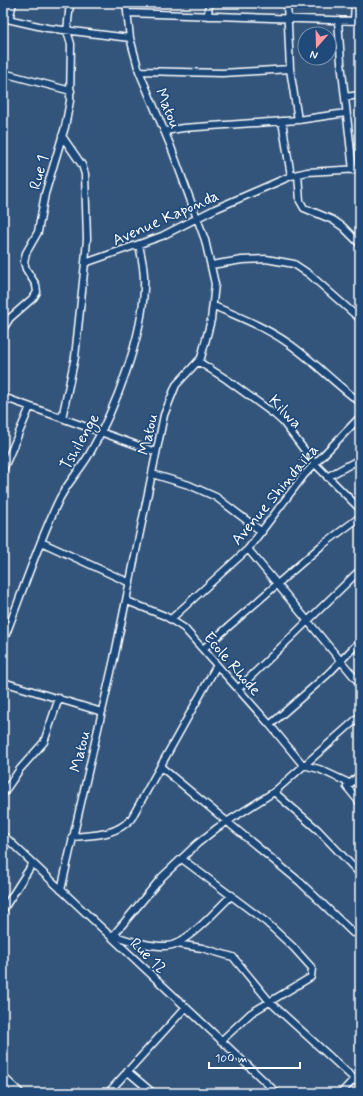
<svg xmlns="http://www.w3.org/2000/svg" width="363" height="1096" viewBox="0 0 363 1096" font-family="Mynerve,sans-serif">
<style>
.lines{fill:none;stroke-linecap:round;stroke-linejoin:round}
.minor-casing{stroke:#fff;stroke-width:9}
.secondary-casing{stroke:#fff;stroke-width:11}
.minor{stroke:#1f4a7a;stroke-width:6}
.secondary{stroke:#1f4a7a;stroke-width:8}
.labels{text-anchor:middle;stroke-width:3.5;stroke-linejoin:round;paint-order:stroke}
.street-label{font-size:16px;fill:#fff;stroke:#1f4a7a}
</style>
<rect width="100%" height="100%" fill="#33557c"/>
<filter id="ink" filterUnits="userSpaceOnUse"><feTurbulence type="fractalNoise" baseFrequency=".025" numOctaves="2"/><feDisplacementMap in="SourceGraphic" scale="8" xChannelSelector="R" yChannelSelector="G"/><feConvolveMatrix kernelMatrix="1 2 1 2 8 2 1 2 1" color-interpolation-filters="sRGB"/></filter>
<g filter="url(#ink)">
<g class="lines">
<g class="minor-casing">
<path id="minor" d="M287 3 290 69 298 120
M127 13 360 21
M208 16 209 3
M3 18 47 28 130 38
M9 19 13 3
M338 20 341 62 353 170
M354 20 355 3
M139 71 222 73 290 69
M3 73 71 91
M345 97 360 95
M282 121 291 176
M165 131 183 128 298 120 346 113
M62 136 82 165 85 174 87 239 85 263 75 357 62 418
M298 174 300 201 304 208 333 220 343 227 360 244
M85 263 162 236 215 209 291 176 307 172 360 169
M211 265 242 260 266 259 294 264 309 274 360 319
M214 306C239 317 265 327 288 343 314 361 335 384 360 402
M3 329 10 318 34 297 37 292 36 285 26 269 24 262 26 253 38 232 45 194 65 127 70 101 71 44 67 31 70 3
M199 362 226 379 274 414 283 422 315 464 360 509
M3 397 156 452
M3 470 30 407
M152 474 189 485 216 497 262 532
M327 477 360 459
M41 542 130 583
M248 549 360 684
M127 601 165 616 184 628 270 725 303 765 319 769 349 783
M171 619 248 549 304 475 360 417
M3 642C21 596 36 549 57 504 65 485 80 471 90 453 115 409 143 337 144 287 145 272 142 259 139 245
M203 649 321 546 360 517
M3 682 102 712
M238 689 360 570
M270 725 328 674 360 641
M161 767 300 882 353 933
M360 774 347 787 360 803
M274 792 318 830 360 874
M3 794 20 769 44 742 59 698
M3 835 277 1093
M72 837C93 835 115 836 131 819L217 665
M182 859 266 922 293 947 312 968 311 977 251 1013 221 1041
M61 890 114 659 164 415 176 385 201 358 211 320 215 284 205 240 171 147 139 71 130 38 126 3
M3 910 33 863
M114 935C127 941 163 950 175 944 195 935 216 910 232 895
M112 937 162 877 197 844 217 828 274 792 360 716
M177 944 202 948 233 957 270 1002 360 1084
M127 1071 153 1093
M108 1093 185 1008
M341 1093 354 1079"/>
</g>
<g class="secondary-casing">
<path id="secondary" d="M3 1078 19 1093"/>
</g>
<use href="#minor" class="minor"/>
<use href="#secondary" class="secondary"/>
</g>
</g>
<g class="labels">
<g class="street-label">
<text transform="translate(169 108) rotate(67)" y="6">Matou</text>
<text transform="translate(38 172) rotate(-75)" y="6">Rue 1</text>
<text transform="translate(165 217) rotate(-24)" y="6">Avenue Kaponda</text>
<text transform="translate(286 411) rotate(46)" y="6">Kilwa</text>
<text transform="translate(147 434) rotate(-77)" y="6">Matou</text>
<text transform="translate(79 441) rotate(-60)" y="6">Tshilenge</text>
<text transform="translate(274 494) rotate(-50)" y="6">Avenue Shindaïka</text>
<text transform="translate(233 663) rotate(49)" y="6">Ecole Rhode</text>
<text transform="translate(79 751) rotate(-76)" y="6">Matou</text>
<text transform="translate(149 955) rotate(44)" y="6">Rue 12</text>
</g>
</g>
<rect width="363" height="1096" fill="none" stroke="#1f4a7a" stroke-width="16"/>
<rect x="8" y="8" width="347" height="1080" fill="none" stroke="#fff" stroke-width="1.5" filter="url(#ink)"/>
<g transform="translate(317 46) rotate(200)"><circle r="19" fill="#1f4a7a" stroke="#7992af"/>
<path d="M0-3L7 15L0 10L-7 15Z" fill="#ff9aa2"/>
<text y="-6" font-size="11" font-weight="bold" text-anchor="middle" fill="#ffffff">N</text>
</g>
<path d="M209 1062v6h91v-6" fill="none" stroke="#ffffff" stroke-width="2"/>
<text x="215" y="1062" font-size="12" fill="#ffffff" stroke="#1f4a7a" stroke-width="3" paint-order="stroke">100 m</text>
</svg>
